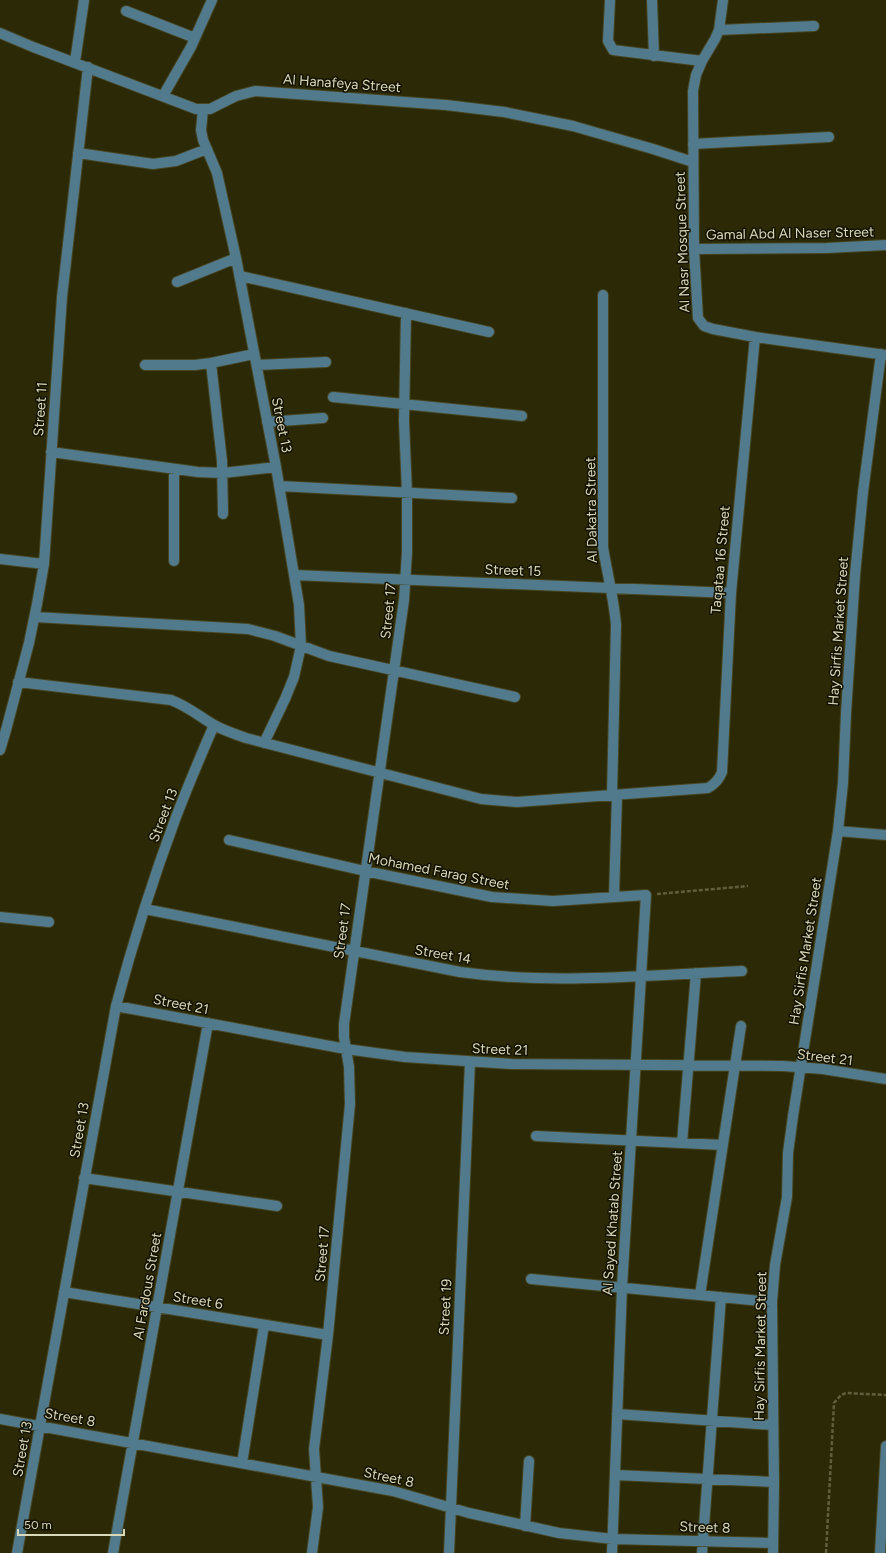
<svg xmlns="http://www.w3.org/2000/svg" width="886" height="1553" viewBox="0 0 886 1553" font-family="Figtree,sans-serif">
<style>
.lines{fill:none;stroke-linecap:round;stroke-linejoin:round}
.minor-casing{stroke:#474522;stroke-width:12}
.path{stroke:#605e3c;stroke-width:2.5;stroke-dasharray:4 2;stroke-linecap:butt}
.minor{stroke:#517b8c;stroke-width:10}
.labels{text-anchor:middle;stroke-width:3;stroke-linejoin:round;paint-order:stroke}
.street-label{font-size:14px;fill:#d9d8b8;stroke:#131100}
</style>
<rect width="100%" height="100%" fill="#2b2906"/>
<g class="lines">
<g class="minor-casing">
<path id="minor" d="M610 0 608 41 613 50 702 61
M652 0 654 56
M723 0 719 30 715 39 702 61 696 75 693 91 694 249 698 318 704 326 713 329 755 337 886 355
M126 11 195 38
M719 30 814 26
M0 33 33 47 196 109H210L236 96 255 91 446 105 504 112 573 126 653 149 693 162
M75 62 84 0
M163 96 191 47 212 0
M203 110 201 130 203 140 217 173 236 258 276 467 299 605 301 646 294 677 285 699 264 743
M693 144 829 137
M78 153 153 164 176 161 207 149
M694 249 827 248 886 245
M240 276 489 332
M177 282 236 258
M603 295V547C607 573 614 599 616 625L612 795
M211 363 222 461 223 514
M145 365H195L211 363 254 354
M257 365 326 362
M333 397 522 416
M267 422 323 418
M51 452 198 472 223 473 276 467
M279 486 512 498
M0 559 44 564
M174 561V469
M294 575 731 593
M35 617 248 629 275 636 329 656 515 697
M18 682 171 700C187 706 199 716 214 725 225 731 235 734 246 738L481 799 517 802 708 788C715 784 719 780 722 772L731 593 755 337
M0 750 6 730 29 643 37 604 44 564 62 297 88 67
M838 831 886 835
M229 840 365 871 492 897 553 901 646 895 622 1287 612 1553
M614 897 617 795
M145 909 460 972C554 985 648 975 742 971
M0 917 49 922
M116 1006 346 1049 405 1057 512 1064 783 1066 823 1069 886 1079
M536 1136 723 1145
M682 1143 696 973
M84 1178 277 1206
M531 1279 772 1302
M64 1292 328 1335
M700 1295 741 1026
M617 1414 773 1425
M0 1419 393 1491 469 1513 559 1533 613 1539 773 1543
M242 1463 264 1325
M615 1475 774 1482
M525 1526 529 1461
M17 1553 116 1006C133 942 153 879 176 817 188 786 201 755 214 725
M113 1553 208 1023
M312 1553 318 1507 314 1449 328 1335 350 1104 349 1067 344 1037V1024L404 600 407 552V493L404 421 406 313
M449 1553 470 1062
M702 1553 721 1297
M773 1553 774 1482 772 1302 775 1265 787 1197 788 1153 793 1116 838 831 843 783 846 713 855 575 863 492 881 354
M880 1553 886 1446"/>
</g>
<path class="path" d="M657 894 748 886
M826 1553 834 1403 841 1395 846 1393 886 1395"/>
<use href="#minor" class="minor"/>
</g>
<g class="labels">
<g class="street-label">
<text transform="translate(342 83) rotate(4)" y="5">Al Hanafeya Street</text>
<text transform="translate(790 233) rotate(-1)" y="5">Gamal Abd Al Naser Street</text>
<text transform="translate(682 242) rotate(-92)" y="5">Al Nasr Mosque Street</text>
<text transform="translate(40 409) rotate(-86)" y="5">Street 11</text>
<text transform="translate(282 425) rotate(79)" y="5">Street 13</text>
<text transform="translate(591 510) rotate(-91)" y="5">Al Dakatra Street</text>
<text transform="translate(720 560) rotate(-85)" y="5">Taqataa 16 Street</text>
<text transform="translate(513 570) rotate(2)" y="5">Street 15</text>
<text transform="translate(388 611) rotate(-84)" y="5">Street 17</text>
<text transform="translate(838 631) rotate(-86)" y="5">Hay Sirfis Market Street</text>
<text transform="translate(163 815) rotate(-69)" y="5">Street 13</text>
<text transform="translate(439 871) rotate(11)" y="5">Mohamed Farag Street</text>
<text transform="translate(342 931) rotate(-82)" y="5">Street 17</text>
<text transform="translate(805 951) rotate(-81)" y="5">Hay Sirfis Market Street</text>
<text transform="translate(443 954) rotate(10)" y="5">Street 14</text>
<text transform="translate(181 1004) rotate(11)" y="5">Street 21</text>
<text transform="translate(500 1049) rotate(2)" y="5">Street 21</text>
<text transform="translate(825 1057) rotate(7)" y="5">Street 21</text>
<text transform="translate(79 1130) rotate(-80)" y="5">Street 13</text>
<text transform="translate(612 1223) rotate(-86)" y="5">Al Sayed Khatab Street</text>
<text transform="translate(322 1254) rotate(-85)" y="5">Street 17</text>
<text transform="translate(147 1286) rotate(-80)" y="5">Al Fardous Street</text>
<text transform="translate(198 1300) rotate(9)" y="5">Street 6</text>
<text transform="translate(445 1307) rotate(-87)" y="5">Street 19</text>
<text transform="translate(760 1346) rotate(-89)" y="5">Hay Sirfis Market Street</text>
<text transform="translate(70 1417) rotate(10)" y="5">Street 8</text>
<text transform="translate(22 1449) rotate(-80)" y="5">Street 13</text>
<text transform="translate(389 1477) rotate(12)" y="5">Street 8</text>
<text transform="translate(705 1527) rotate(2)" y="5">Street 8</text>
</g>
</g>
<path d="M18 1529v6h106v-6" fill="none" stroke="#d9d8b8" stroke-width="2"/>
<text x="24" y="1529" font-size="12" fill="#d9d8b8" stroke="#131100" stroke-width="3" paint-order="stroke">50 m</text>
</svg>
